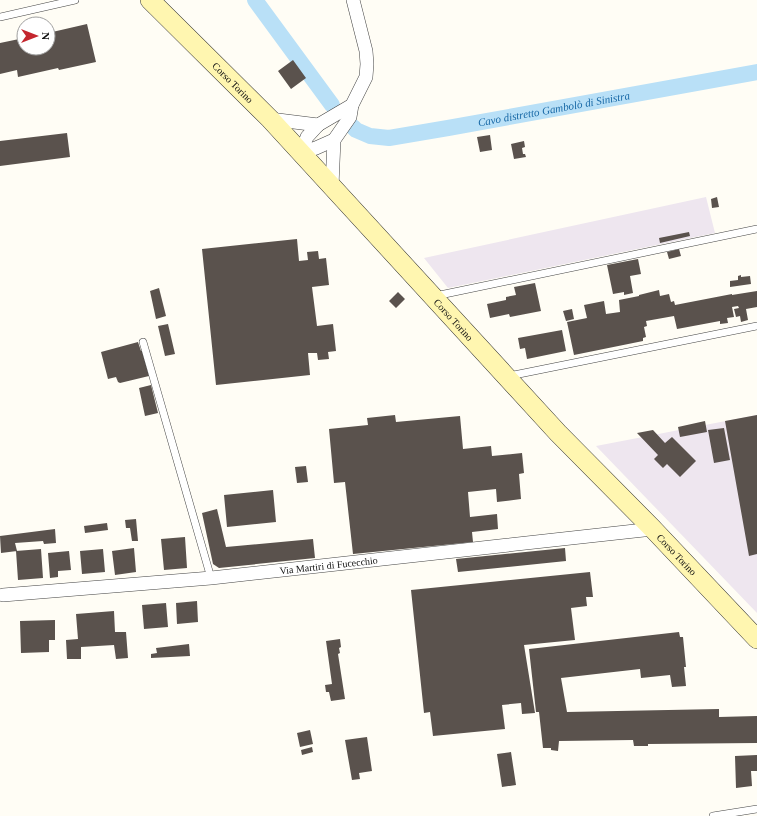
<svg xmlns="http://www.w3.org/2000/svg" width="757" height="816" viewBox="0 0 757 816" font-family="'Times New Roman',serif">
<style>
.industrial{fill:#eee6ef}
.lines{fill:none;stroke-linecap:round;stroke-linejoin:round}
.canal{stroke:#b9e0f7;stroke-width:16}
.building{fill:#5a524d}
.lane-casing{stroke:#444;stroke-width:8}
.street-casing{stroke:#444;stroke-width:14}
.secondary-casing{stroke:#333;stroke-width:20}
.lane{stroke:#fff;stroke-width:7}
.street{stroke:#fff;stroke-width:13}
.secondary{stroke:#fff6b0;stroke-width:19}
.labels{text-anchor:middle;stroke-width:4;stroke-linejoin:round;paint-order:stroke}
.street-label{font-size:10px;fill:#111;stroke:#fff}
.water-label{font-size:11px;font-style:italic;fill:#1768a6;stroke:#fff}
</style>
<rect width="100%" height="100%" fill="#fffdf5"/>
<path class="industrial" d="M706 197 715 233 448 288 424 258Z
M757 415V613L596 446Z"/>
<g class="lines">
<g class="canal">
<path d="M255 0 332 105"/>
<path id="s1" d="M353 127 356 130 370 136 389 138 448 128 757 72"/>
</g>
</g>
<path class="building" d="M87 24 96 62 59 70 58 68 18 77 17 70 0 74V43L24 38V48H48V33Z
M293 60 306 78 291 89 278 71Z
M67 133 70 157 0 166V141Z
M490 135 492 150 480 152 477 137Z
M524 141 525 147 522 148 523 154H525L526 157 514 159 511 144Z
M717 197 719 207 712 208 711 199Z
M689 232 690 236 660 243 659 238Z
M297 239 299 261 308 260 307 252 318 251 319 259 326 258 329 285 312 287 317 326 333 324 336 351 328 352 329 359 318 360 317 353H308L310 375 216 385 202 249Z
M679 249 681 256 669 259 667 252Z
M638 259 641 274 630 276 633 293 624 295V292L613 294 607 265Z
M741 275V277L750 276 751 284 730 287V281L738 280V276Z
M535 283 541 311 510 317 509 314 490 318 487 304 506 300V297L516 295 514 287Z
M159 288 166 316 156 319 150 291Z
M659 290 660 296 669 294 671 302 674 301 675 305 732 294V295L757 291V307L746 309 748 320 741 322 740 316 736 317 734 309 739 308 738 306 732 307 734 317 727 318 728 323 720 324V321L677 329 674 316 646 321 647 326 644 327 646 337 643 338V341L574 355 567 322 587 318 584 305 604 301 606 314 620 312 619 300 639 296V295Z
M398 292 405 299 396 308 389 301Z
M572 309 574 319 566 321 563 311Z
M168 324 175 354 165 356 158 326Z
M562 330 566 351 527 359 525 348 520 349 518 338Z
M138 342 141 351H142L149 376 120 383 118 382 116 377 108 379 101 352Z
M151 385 158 413 145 416 139 388Z
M395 415 396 422 460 416 463 449 491 446 492 456 522 453 524 473 519 474 521 499 497 502 496 489 468 492 470 517 497 514 498 529 472 532 473 542 353 554 345 482 334 483 329 429 368 425 367 418Z
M757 415V554L749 556 725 421Z
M705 421 707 432 680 437 678 427Z
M724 428 730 460 714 463 708 430Z
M653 430 665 443 672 437 696 461 680 477 667 464 663 468 654 459 658 455 637 433Z
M306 466 308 482 297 483 295 467Z
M273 490 276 522 227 527 224 495Z
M217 509 226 547 313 539 315 558 219 568 213 564 202 513Z
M136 519 138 541H132L130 528H126L125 520Z
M107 523 108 530 85 533 84 526Z
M55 529 56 543 44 544 43 541 15 543 17 551 1 553 0 536Z
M185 537 187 568 164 570 161 539Z
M134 548 136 572 115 575 112 551Z
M565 548 566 561 458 572 456 559Z
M41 549 43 578 18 580 16 551Z
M103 549 105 572 82 574 80 551Z
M69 551 71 570 58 571V577L50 578 48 553Z
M590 572 593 597H586L587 606 571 608 575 640 524 645 535 713 522 714 521 703 502 705 505 729 433 736 430 712 424 713 411 590Z
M197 601 198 622 177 624 176 603Z
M166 603 168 627 144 629 142 605Z
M114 611 115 632H126L128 658 116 659 114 645 81 647V659H67L66 640 78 639 76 614Z
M55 620V640H49V652L21 653 20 621Z
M679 632 680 637H683L686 667H684L686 686 672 687 670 675 641 678 640 669 561 678 567 712 719 709V717L757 716V743L648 744V746H634L633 740 559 741 558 751 551 750V748H543L539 712H536L529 649Z
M340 639 341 647 339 648 340 653 338 654 345 699 331 701 329 692H326L325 685 332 684 326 641Z
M189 644 190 656 151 658V654L157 653 156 648Z
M310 730 313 744 300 747 297 733Z
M367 737 372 771 359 773 360 779 352 780 345 740Z
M312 747 313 752 302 755 301 750Z
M511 752 516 785 502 787 497 754Z
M757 755V771H751L752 786 736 788 735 756Z"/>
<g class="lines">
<g class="lane-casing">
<path id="lane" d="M0 17 75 0
M435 296 757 229
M143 342 211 578
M509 376 757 326
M713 816 757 809"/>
</g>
<g class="street-casing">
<g id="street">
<path d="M270 119 318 125 352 105"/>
<path d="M301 153 316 148 334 140"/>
<path d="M301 153 307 137 318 125"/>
<path d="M332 186 334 140 350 117 352 105 366 77 367 64 366 51 353 0"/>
<path id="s2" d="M3 595 211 578 653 529"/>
</g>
</g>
<g class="secondary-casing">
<g id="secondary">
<path id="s3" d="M150 0 270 119 558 433 653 529 757 639"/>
</g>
</g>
<use href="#lane" class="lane"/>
<use href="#street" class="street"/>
<use href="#secondary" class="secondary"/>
</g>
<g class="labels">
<g class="street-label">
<text dy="4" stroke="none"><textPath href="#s3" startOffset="117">Corso Torino</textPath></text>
<text dy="4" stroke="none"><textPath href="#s3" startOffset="441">Corso Torino</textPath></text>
<text dy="4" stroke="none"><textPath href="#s3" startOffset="765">Corso Torino</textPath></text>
<text dy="4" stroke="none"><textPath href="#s2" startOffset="327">Via Martiri di Fucecchio</textPath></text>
</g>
<g class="water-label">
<text dy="4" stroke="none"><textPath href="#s1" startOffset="206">Cavo distretto Gambolò di Sinistra</textPath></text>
</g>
</g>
<g transform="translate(36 36) rotate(90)"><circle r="19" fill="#ffffff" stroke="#a0a0a0"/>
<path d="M0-3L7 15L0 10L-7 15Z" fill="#c4262e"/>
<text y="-6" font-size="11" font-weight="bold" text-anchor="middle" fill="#111111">N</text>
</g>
</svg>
